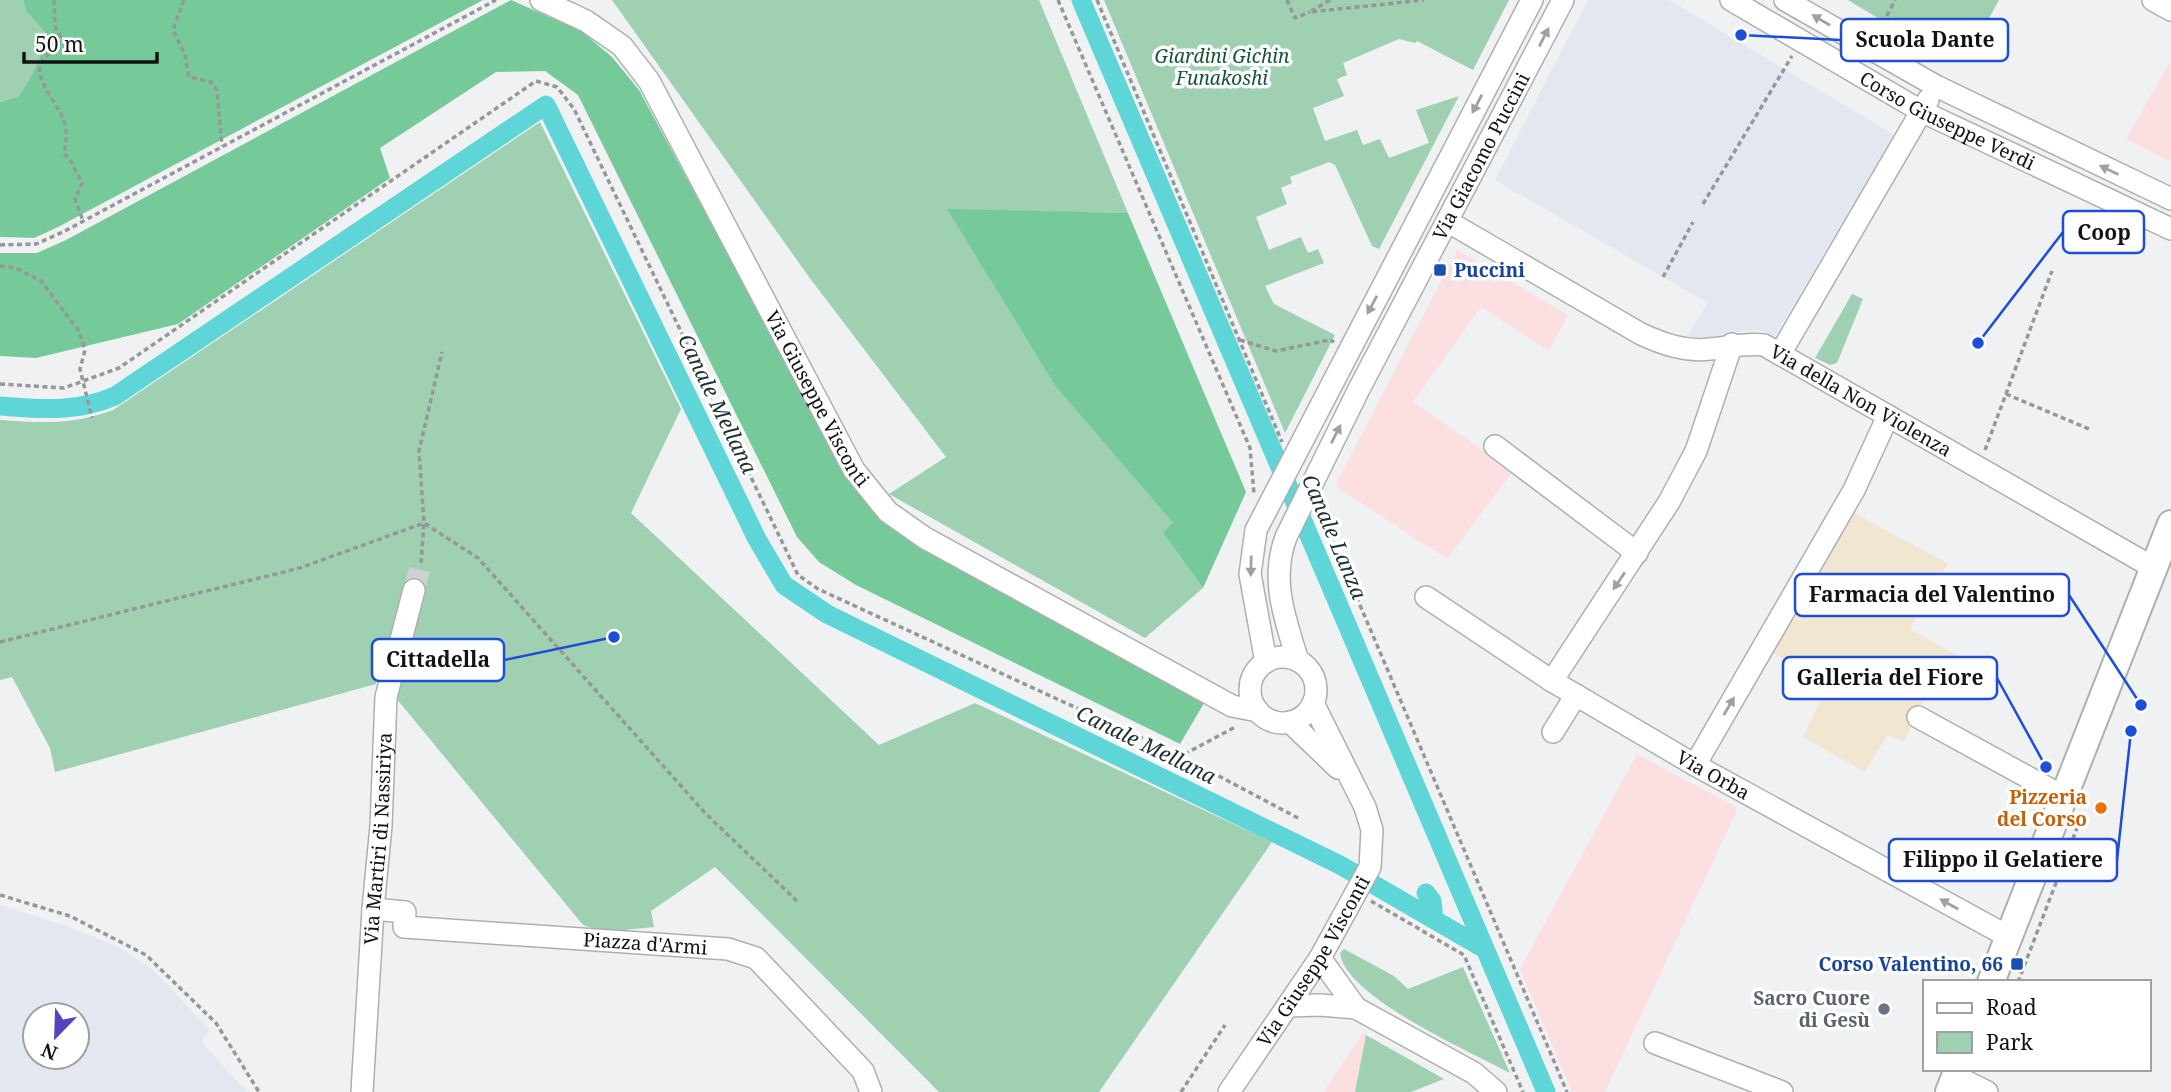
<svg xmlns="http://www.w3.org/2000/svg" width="2171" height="1092" viewBox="0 0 2171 1092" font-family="'Noto Serif',serif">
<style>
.commercial{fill:#fbdfe1}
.industrial{fill:#f1e6d1}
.built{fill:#e3e7f0;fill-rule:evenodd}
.green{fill:#9fd0b2}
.forest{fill:#76c999}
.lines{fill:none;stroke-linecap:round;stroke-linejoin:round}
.canal{stroke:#5ed6d8;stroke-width:19}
.minor-tunnel{stroke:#cfd0d1;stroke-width:21;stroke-dasharray:21 10;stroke-linecap:butt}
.minor-casing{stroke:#aeafb0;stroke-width:24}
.major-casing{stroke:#aeafb0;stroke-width:30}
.path{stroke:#969798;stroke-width:3.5;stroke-dasharray:5 3.5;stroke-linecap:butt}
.minor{stroke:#fff;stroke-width:21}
.major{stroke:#fff;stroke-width:26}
.oneway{fill:#a0a0a1}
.transit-dot{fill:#1a4fb4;stroke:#fff;stroke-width:2.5}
.food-dot{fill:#e8710a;stroke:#fff;stroke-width:2.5}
.worship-dot{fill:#6b7280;stroke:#fff;stroke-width:2.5}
.labels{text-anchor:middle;stroke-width:7;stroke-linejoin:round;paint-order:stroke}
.park-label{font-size:19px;font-style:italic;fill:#145335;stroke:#fff}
.street-label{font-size:19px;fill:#121213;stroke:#fff}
.transit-label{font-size:19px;font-weight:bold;fill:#164399;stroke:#fff;text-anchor:start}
.food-label{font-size:19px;font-weight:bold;fill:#c56008;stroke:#fff;text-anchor:end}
.worship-label{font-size:19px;font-weight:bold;fill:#5b616d;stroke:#fff;text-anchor:end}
.water-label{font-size:21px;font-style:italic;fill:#1c3131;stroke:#fff}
.leader{fill:none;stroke:#1d4ed8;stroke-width:2.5}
.callout-dot{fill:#1d4ed8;stroke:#fff;stroke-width:2.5}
.callout{fill:#fff;stroke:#1d4ed8;stroke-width:2.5}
.callout-label{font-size:21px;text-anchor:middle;font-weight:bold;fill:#121213}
</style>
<rect width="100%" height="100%" fill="#f0f1f2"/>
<path class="commercial" d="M2171 60V162L2126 139Z
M1457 250 1568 315 1549 351 1481 307 1413 402 1513 471 1447 559 1335 486Z
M1637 754 1738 808 1605 1092H1572L1520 969Z
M1363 1032 1366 1035 1355 1092H1324Z"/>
<path class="industrial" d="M1852 512 1948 564 1910 629 1962 658 1954 679 1937 673 1904 742 1888 735 1864 772 1803 737 1825 691 1801 670 1773 653Z"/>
<path class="built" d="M1588 0H1669L1894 135 1775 336 1760 330 1726 333 1709 338 1687 336 1708 303 1495 180Z
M0 905 75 929 120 948 154 971 210 1030 201 1042 247 1092H0ZM35 1015H77V1057H35Z"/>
<path class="green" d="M0 0H23L26 11 48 36 33 73 19 96 0 102Z
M612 0H1039L1128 213 948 210 1055 386 1174 524 1163 533 1203 588 1145 638 889 494 946 457 809 277Z
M1104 0H1509L1473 70 1417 41 1415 43 1399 39 1343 63 1347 75 1337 79 1344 96 1313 108 1325 141 1357 130 1363 145 1380 139 1389 158 1429 143 1416 110 1459 96 1379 249 1372 246 1335 165 1329 162 1290 177 1292 183 1281 188 1287 204 1256 217 1269 250 1301 237 1308 253 1318 249 1324 263 1265 286 1274 304 1335 335 1285 433Z
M1848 0H1999L1965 62 1894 28Z
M540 122 681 409 631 513 879 745 975 703 1272 842 1099 1092H939L715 867 651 911 654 927 603 932 583 925 396 698 404 587 376 684 55 772 50 748 12 677 0 680V420C42 423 73 425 113 410Z
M1852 294 1863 299 1837 363 1830 365 1815 358Z
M1344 949 1394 976 1408 989 1463 967 1510 1073C1471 1052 1345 997 1340 953Z
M1366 1035 1444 1079 1411 1092H1355Z"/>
<path class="forest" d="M23 0H483L58 227 34 238 3 237H0V102L19 96 33 73 48 36 26 11Z
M511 0 581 31 612 57 639 90 847 475 881 521 919 548 1207 698 1180 744 856 585 819 562 797 537 578 95 545 71 496 72 380 148 390 178 178 324 36 358 0 356V253H37L66 240Z
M947 209 1128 213 1246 492 1203 588 1163 533 1173 523 1055 386Z"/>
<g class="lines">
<path class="canal" d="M1081 0 1546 1092
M0 406C42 409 75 413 115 396L546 105 757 539 784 585 827 614 1340 865 1483 948
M1426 893 1432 901 1434 919"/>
<path class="minor-tunnel" d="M414 590 421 563"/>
<g class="minor-casing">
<g id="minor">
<path id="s1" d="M541 0 586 21 622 46 649 81 854 470 888 512 925 538 1232 706 1258 711"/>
<path id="s2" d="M1731 0 1921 111 2171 229"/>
<path d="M1785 0 1936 86 2171 199"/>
<path d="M2153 0 2171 10"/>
<path id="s3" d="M1447 221 1641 334C1663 344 1685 352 1710 349 1729 347 1744 343 1764 345L2154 568"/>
<path d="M1780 354 1928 100"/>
<path d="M1495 446 1637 553"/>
<path id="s4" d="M1426 597 1552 681 1695 765 2009 937"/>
<circle cx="1283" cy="690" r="33"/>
<path id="s5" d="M1298 661C1285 619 1270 580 1286 537L1359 389 1563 0"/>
<path d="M1266 662 1250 574 1256 530 1532 0"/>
<path d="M1552 681 1669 502 1696 451 1732 344"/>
<path d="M1918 717 2064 797"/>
<path d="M1290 722 1338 768"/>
<path d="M1553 732 1576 695"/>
<path d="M1695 765 1854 490 1888 416"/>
<path id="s6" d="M373 909 405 912 404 927 728 949 756 958 863 1071 871 1092"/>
<path d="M1320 958 1356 1008 1474 1073 1496 1092"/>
<path d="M1288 1006 1320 1005 1356 1008"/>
<path d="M1655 1043 1782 1092"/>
<path d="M1955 1076 1987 1092"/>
<path id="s7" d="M362 1092 373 909 381 826 386 697 414 590"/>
<path id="s8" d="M1229 1092 1320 958 1370 867 1372 830 1365 807 1313 703"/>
</g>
</g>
<g class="major-casing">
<path id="major" d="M1991 982 2171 524
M1949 1092 1958 1069"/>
</g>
<path class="path" d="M54 0 55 26 61 38 56 50C19 67 56 98 64 121 68 132 66 143 64 154L69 158 82 183 75 199 83 221
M184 0 173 30 185 55 189 77 211 82 217 90 222 146
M1058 0 1250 448 1254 494
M1097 0 1282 442
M1287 0 1295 18 1310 12
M1330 0 1310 12 1424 0
M1879 31 1895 0
M1703 204 1792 56
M0 245 36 244 63 232 496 0
M0 266 16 268 41 281 79 331 85 350 80 369 92 418
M1663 277 1693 222
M1240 340 1276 351 1330 340 1334 342
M0 384 64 388 119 368 536 81 557 87 574 109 798 575 818 589 1181 756 1237 726
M2006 394 2089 429
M1985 450 2052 271
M1320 511 1567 1092
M421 563 424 523 419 451 442 352
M0 642 300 568 424 523 478 558 705 813 797 901
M1181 756 1298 818
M0 895 70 916 146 955 216 1023 259 1092
M1371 901 1464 955 1523 1092
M2018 982 2077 828
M1181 1092 1225 1025"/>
<use href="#minor" class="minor"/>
<use href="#major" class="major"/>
</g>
<defs><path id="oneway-solid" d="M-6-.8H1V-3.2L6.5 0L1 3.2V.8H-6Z" transform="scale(1.75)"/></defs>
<g class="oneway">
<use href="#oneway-solid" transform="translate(1821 20) rotate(-150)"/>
<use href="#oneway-solid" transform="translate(1544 37) rotate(-63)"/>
<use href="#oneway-solid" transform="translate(1477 104) rotate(118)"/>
<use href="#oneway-solid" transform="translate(2109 170) rotate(-154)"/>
<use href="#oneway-solid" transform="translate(1372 305) rotate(118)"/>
<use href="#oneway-solid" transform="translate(1336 434) rotate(-63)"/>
<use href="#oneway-solid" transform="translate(1251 566) rotate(91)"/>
<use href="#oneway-solid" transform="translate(1619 581) rotate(124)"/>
<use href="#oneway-solid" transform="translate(1729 706) rotate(-60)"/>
<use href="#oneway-solid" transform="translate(1949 904) rotate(-151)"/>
</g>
<g class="transit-dot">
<rect x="1433" y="263" width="14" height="14" rx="3.5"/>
<rect x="2010" y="957" width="14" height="14" rx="3.5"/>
</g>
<circle class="food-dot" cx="2101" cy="808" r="7"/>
<circle class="worship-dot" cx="1884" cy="1009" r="7"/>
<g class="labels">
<g class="park-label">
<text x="1222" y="63">Giardini Gichin<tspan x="1222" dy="22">Funakoshi</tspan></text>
</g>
<g class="street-label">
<text dy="7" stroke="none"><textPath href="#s2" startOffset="248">Corso Giuseppe Verdi</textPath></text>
<text dy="7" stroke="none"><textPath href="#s5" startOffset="555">Via Giacomo Puccini</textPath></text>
<text dy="7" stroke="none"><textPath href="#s1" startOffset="497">Via Giuseppe Visconti</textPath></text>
<text dy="7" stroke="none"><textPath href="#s3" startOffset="462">Via della Non Violenza</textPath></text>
<text dy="7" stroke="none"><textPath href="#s4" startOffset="338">Via Orba</textPath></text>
<text dy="7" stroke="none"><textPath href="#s7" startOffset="254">Via Martiri di Nassiriya</textPath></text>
<text dy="7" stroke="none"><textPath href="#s6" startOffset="289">Piazza d'Armi</textPath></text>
<text dy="7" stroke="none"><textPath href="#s8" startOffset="156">Via Giuseppe Visconti</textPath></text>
</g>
<g class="transit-label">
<text x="1454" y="277">Puccini</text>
<text x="2003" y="971" text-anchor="end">Corso Valentino, 66</text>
</g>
<g class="food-label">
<text x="2087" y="804">Pizzeria<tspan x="2087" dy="22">del Corso</tspan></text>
</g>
<g class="worship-label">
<text x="1870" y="1005">Sacro Cuore<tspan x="1870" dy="22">di Gesù</tspan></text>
</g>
<g class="water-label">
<text transform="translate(717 404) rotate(64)" y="7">Canale Mellana</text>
<text transform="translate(1334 537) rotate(67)" y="7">Canale Lanza</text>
<text transform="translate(1146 745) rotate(26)" y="7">Canale Mellana</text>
</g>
</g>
<path class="leader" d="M1741 35L1841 40M1978 343L2063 232M2141 705L2069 595M614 637L504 660M2046 767L1997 678M2131 731L2117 860"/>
<g class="callout-dot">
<circle cx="1741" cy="35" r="7"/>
<circle cx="1978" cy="343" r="7"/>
<circle cx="2141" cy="705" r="7"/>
<circle cx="614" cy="637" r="7"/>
<circle cx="2046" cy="767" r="7"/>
<circle cx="2131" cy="731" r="7"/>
</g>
<g class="callout">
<rect x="1841" y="19" width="167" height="42" rx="7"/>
<rect x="2063" y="211" width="81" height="42" rx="7"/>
<rect x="1795" y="574" width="274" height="42" rx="7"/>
<rect x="372" y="639" width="132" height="42" rx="7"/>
<rect x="1783" y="657" width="214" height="42" rx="7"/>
<rect x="1889" y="839" width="228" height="42" rx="7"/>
</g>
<g class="callout-label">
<text x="1925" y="47">Scuola Dante</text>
<text x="2104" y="240">Coop</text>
<text x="1932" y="602">Farmacia del Valentino</text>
<text x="438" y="667">Cittadella</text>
<text x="1890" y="685">Galleria del Fiore</text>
<text x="2003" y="867">Filippo il Gelatiere</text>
</g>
<rect x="1923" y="980" width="228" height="91" fill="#ffffff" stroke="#a0a0a1" stroke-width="2"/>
<rect x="1937" y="1003" width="35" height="10" fill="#ffffff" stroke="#a0a0a1" stroke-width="2"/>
<text x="1986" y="1015" font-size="21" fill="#121213">Road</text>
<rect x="1937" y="1032" width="35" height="21" fill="#9fd0b2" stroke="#a0a0a1" stroke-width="2"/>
<text x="1986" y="1050" font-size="21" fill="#121213">Park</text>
<g transform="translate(56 1036) rotate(203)"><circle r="33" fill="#ffffff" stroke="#a0a0a1" stroke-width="2"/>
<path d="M0-5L12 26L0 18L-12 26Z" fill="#5245bd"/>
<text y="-10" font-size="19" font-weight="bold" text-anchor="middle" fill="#121213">N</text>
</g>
<path d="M24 52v10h133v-10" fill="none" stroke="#121213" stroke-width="3.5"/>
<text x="35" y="52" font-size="21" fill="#121213" stroke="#ffffff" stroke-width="5" paint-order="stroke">50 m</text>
</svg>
